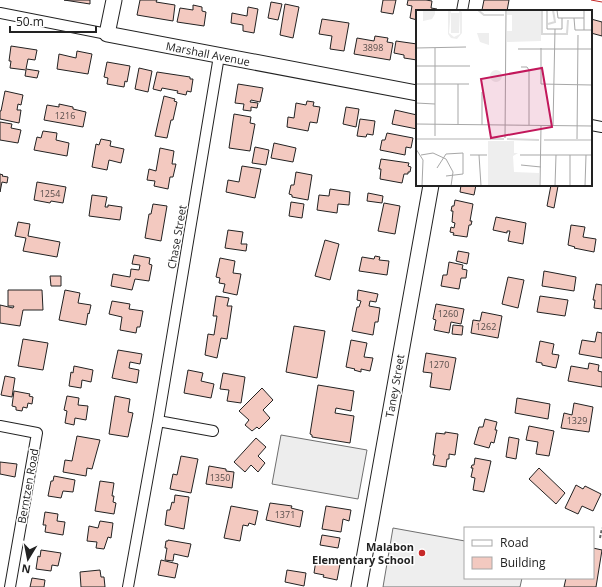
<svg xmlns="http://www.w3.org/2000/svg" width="602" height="587" viewBox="0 0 602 587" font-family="'Open Sans',sans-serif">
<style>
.grass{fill:#eee;stroke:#6f6f6f}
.parking{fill:#ededed;stroke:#6f6f6f}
.building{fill:#f3c9c0;stroke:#222}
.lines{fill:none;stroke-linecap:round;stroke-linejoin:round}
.street-casing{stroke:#222;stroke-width:12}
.secondary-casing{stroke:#222;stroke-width:17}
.path{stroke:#646464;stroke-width:2;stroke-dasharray:3 2;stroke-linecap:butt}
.street{stroke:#fff;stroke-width:10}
.secondary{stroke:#fff;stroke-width:15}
.power{stroke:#c62828;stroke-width:1;stroke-dasharray:14 3 2 3;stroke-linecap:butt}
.poi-dot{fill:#c62828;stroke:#fff;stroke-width:1.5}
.labels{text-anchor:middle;stroke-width:3;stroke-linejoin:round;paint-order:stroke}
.number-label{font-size:9px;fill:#564c4a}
.street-label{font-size:11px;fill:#222;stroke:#fff}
.poi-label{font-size:11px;font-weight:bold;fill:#222;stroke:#fff;text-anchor:end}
.inset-river{fill:none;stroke:#d9d9d9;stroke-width:2}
.inset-road{fill:none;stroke:#a7a7a7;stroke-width:1}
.view{fill:#c2185b;fill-opacity:0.15;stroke:#c2185b;stroke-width:2}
.inset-edge{fill:none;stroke:#222;stroke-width:2}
</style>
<rect width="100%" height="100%" fill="#fff"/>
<path class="grass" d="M393 528 465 541V578H522L520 587H383Z"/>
<path class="parking" d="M281 435 367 450 358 499 272 484Z"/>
<path class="building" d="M64 0H90V4Z
M140 0H157L156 2 175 5 173 21 137 15Z
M383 0H396L393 14 381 12Z
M408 0H426L432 1 431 8 437 9 436 11H417V20L410 18 412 6 407 5Z
M484 0H509L507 11 482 10Z
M271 2 282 4 278 20 268 18Z
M285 4 299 7 293 38 280 35Z
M193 5 202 7V11L206 12 204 26 177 22 180 8 193 10Z
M248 7 258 9 254 33 243 31V25L231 23 232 13 247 16Z
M322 19 349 23 344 51 330 49 332 36 319 34Z
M591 19 602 22V36L591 33Z
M375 36 388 38 387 42 393 43 390 60 354 54 357 38 374 41Z
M396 41 417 44V60L404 58V55L394 53Z
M11 46 37 50 35 60 28 59 26 69 39 71 37 78 25 76 26 70 10 68 11 61H9Z
M77 51 92 54 88 74 57 69 59 54 76 58Z
M107 62 130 66 127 82 125 81 124 87 107 84 108 78 104 77Z
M139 68 152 71 148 92 135 89Z
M157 72 190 77V79H193L191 92 187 91 186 95 177 93 178 91 162 88 161 91 153 89Z
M238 84 263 88 260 102 251 100 250 102 258 103 257 108 251 107V111L243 110 244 104 235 103Z
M5 91 23 95 21 105 18 104 17 110H21L19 123 0 119V111H1Z
M164 96 175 99 174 101 177 102 173 120H171L167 138 155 136Z
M307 101 314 102 313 106 320 107 317 123 310 122 308 131 287 127 288 117 294 118 296 103 306 105Z
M59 104 73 107V109L86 112 83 127 44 120 47 105 59 107Z
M346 107 359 109 356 127 343 124Z
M395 110 417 115V129L392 124Z
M234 114 251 117 250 123 255 124 250 151 229 148Z
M360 119 375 121 373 135 367 134 366 137 357 136Z
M0 122 12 124 11 128 21 130 18 143 0 140Z
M43 131 57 133 56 140 69 143 67 156 34 150 37 137 41 138Z
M387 133 413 138 411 148 406 147 405 155 380 150 382 140H385Z
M101 139 111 141 110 146 124 149 121 163 109 160 107 170 92 167 96 144 99 145Z
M274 143 296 148 293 162 271 158Z
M255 147 269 150 266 165 252 163Z
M160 148 174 151 172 164H176L173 177H170L168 189 154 186 155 181 147 180 149 169 156 171Z
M381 159 409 163 408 166 411 167 410 172H408V174H404L402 183 380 179 381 169H379Z
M242 166 261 169 255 198 226 192 228 180 239 182Z
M296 172 312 175 308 200 292 197V195L289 194 291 185H294Z
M0 174 3 175 2 176 8 177 7 183 2 182 0 192Z
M37 182 66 187 63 203 51 201 50 203 34 200Z
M461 185H476L474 195 460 192Z
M551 185 558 186 554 208 547 206Z
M330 189 350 192 349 205 338 204 337 213 317 210 319 195 329 196Z
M368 193 383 196 382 203 367 201Z
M92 195 107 197 105 207H108V205L122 207 120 220 89 216Z
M455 200 473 204 470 221H472L471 225H469L467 237 453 235 454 233 450 232 451 227 454 228 455 223 452 222 453 211H451L452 206H454Z
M291 202 304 204 302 218 289 216Z
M384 203 400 206 395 234 378 231Z
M153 204 167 206 161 241 145 238 149 214H151Z
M496 217 526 223 523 244 508 241 510 231H507V233L493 230Z
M18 222 30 224 28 236 60 242 57 257 23 251 26 238 15 236Z
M571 225 585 227 583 237 596 239 594 252 574 248 575 247 568 245Z
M228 230 243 232 241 244H247L246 251 225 248Z
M325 240 339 244 330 280 315 276Z
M458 251 469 253 467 264 456 261Z
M134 255 150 258 149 264 152 265 149 281 135 279 132 290 111 286 113 274 130 277 131 269 139 270 140 265 132 264Z
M375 256 380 257 379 260 389 261 387 275 359 271 362 257 374 259Z
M220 258 235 261 233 273 241 274 237 295 223 292 225 284 219 283 220 278 216 277Z
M449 262 463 265 462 269 467 270 466 278H461L459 289 441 286 443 275H447Z
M544 271 576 277 574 291 542 286Z
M50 276H61V286H51Z
M508 277 524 280 518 308 502 304Z
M596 284 602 285V309L594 308 595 300H593Z
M8 290H42L43 310H23L20 326 0 323V305L13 308 14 306H8Z
M65 290 80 293 78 303 91 305 89 314 88 313 86 325 59 320Z
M358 290 378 294 376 302 370 301 369 306 380 308 378 322H375L373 335 352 331 357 307H359L361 301 357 300Z
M216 296 229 298 227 306H232L227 339 221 338 217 358 205 355 208 334 214 335 217 316H213Z
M540 296 568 300 565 316 537 312Z
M112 301 130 304 129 309 143 311 140 327H137L136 333 120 330 122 317 109 314Z
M436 304 464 309 461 324 451 322 449 333 434 330 436 320 433 319Z
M482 312 502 316 498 338 471 333 473 320 480 321Z
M453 325 463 326 462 335 452 334Z
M294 326 325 331 317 378 286 372Z
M597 332 602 333V358L579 354 582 340 595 342Z
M23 339 48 343 43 370 18 366Z
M351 340 367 343 364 357 373 358 370 371 361 369V372L354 370 355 369 346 367Z
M540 341 554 344 552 354 559 355 556 368 542 365V363L536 362Z
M118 350 142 354 140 364 130 362 129 368 139 370 137 383 112 378Z
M426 353 456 358 450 390 430 387 432 373 423 372Z
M589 363 599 365 598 371 602 372V387L568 381 571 366 588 369Z
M74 366 93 370 91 382 82 380 81 388 69 386 71 372 73 373Z
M188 370 203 373 201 381 214 384 211 398 184 393Z
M223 373 245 377 241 403 227 401 229 390 220 389Z
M5 376 15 378 12 397 1 395Z
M318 385 354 391 351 411 336 408 335 413 354 416 350 443 312 437V435L310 434Z
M262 388 273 400 263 410 270 418 259 429 257 427 252 431 245 425 249 420 239 411Z
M14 391 30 394 29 396 33 397 32 404 28 403 27 408 23 407 22 411 16 410V407L12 406Z
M67 396 79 398 78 405 88 406 86 420 75 418 74 425 65 423 67 411 64 410Z
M115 396 130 399 128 412 133 413 128 437 109 434Z
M517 398 550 404 548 419 515 413Z
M574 403 593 407 589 432 561 428 564 413 572 415Z
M485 419 497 422 495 430H497L494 443 491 442 489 448 474 444 479 427H483Z
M529 426 554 431 549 456 536 454 538 442 526 440Z
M445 432 458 434 455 455 449 454V459H447L446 467 433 465 435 455H433L436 433 445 434Z
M77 436 100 440 92 469 87 468 86 476 63 472 65 460 72 461Z
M509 437 519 439 516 459 506 457Z
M256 438 266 447 258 456 265 463 258 472 251 465 245 472 234 462Z
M181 456 198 459 191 493 170 489 173 474 177 475Z
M475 458 491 461 484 492 473 490 475 478 471 477 473 468H471L472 465H474Z
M0 462 17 464 15 477 0 474Z
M209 466 226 469V471L234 472 232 488 206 484Z
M539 468 565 493 556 504 529 479Z
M54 476 75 480 73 492 63 491 61 498 48 496 51 481H53Z
M100 481 114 483 112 496H114L113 502 116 503 114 514 95 511Z
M576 485 583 489 585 486 601 494 593 511 582 506 578 514 565 508Z
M175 495 189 497 184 529 165 525 167 510H170L172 502 174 503Z
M270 503 292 506 291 508 303 511 300 527 266 520Z
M231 506 258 511 255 525 249 523 248 526 243 525 240 541 224 538Z
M326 506 351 510 349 521 343 519 341 532 322 529Z
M45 512 58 514 57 521 65 522 63 535 45 532 46 525H43Z
M100 521 113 523 111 538 108 537 104 549 96 548 97 542 87 541 89 526 98 528Z
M322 535 340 538 338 548 320 545Z
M168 540 191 544 188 557 174 554 173 561 165 560 167 548H165L166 541H168Z
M593 548 602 550 596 587H564L566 578H593Z
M41 550 61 553 58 566 52 565 51 571 36 569 38 556 40 557Z
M161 560 178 564 175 578 158 575Z
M316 560 340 564 337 580 323 577 324 575 314 573Z
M100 570 101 577H104L105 587H81L80 572Z
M287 570 306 573 304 586 285 582Z
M32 578 45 580 44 587H30Z"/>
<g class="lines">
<g class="street-casing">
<path id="street" d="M462 11 464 0
M0 13 107 34
M591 125 602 127
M158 421 213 431
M0 426 37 433 10 587
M128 587 158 421 219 56"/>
</g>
<g class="secondary-casing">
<path id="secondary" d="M114 0 107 34 417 93
M359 587 431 185"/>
</g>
<path class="path" d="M600 538 602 528"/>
<use href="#street" class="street"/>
<use href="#secondary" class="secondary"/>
<path class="power" d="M591 0 602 2"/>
</g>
<circle class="poi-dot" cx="422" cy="553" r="4"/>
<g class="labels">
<g class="number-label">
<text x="373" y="51">3898</text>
<text x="65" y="119">1216</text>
<text x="50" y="197">1254</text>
<text x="448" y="317">1260</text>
<text x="486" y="330">1262</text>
<text x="439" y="368">1270</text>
<text x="577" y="424">1329</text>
<text x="220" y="481">1350</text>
<text x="285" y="518">1371</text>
</g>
<g class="street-label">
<text transform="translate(208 54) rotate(11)" y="4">Marshall Avenue</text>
<text transform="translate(177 237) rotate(-80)" y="4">Chase Street</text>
<text transform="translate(395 386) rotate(-80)" y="4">Taney Street</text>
<text transform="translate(28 486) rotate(-80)" y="4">Berntzen Road</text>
</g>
<g class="poi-label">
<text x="414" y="551">Malabon<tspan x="414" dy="13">Elementary School</tspan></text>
</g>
</g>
<g transform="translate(416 10)">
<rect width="176" height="176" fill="#fff"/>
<path d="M7 0H19V4L16 9 7 11ZM32 0H35L33 23 38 27 44 24 43 0 46 2V23L41 29 35 28 32 24ZM91 0H125V31L91 32V21H96V5H91ZM35 3H43V23H35ZM61 23H73V35L64 32ZM74 66a6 6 0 1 1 12 0a6 6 0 1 1-12 0Z" fill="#eee"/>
<path d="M72 131H98V143H102L97 146 98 162 123 163V176H72Z" fill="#eee"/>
<path class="inset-river" d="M62 0 68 5H88M126 0V24H151L152 10M132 14 139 12 137 0M0 129H88M91 129 123 130M128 130H176"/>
<path class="inset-road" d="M131 0V19H146V8M141 0 142 8H168M158 8 159 20H176M168 20V0M0 38 50 37M19 38V126M125 38V74L176 75M102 39H176M0 56H54M105 57H111L113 60V115M0 74H53M0 93 19 94M0 114 176 116M42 115V74M66 115V82M137 116 139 19M89 128 90 0M161 129 162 25M0 139 7 150 6 176M5 145 17 143 30 149 37 162 35 176M54 145H71M63 145 65 176M104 145H176M105 155 125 157M21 158 30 144 47 143V164L30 166M124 176 125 116M139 176 140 145M154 176V145M169 176 170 145"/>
<path class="view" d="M126 58 136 117 75 128 65 69Z"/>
<rect width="176" height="176" class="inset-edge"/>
</g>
<rect x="464" y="527" width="130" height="52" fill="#ffffff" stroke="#a7a7a7"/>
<rect x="472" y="540" width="20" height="6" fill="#ffffff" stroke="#a7a7a7"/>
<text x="500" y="547" font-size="12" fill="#222222">Road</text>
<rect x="472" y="557" width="20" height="12" fill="#f3c9c0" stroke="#a7a7a7"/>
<text x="500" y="567" font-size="12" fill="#222222">Building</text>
<g transform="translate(28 559) rotate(190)" stroke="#ffffff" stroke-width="3" paint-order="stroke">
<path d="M0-3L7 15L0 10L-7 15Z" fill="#222222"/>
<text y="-6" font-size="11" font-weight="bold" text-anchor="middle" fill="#222222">N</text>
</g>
<path d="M10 26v6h86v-6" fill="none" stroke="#222222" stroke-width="2"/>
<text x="16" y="26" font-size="12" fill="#222222" stroke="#ffffff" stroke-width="3" paint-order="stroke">50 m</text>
</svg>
